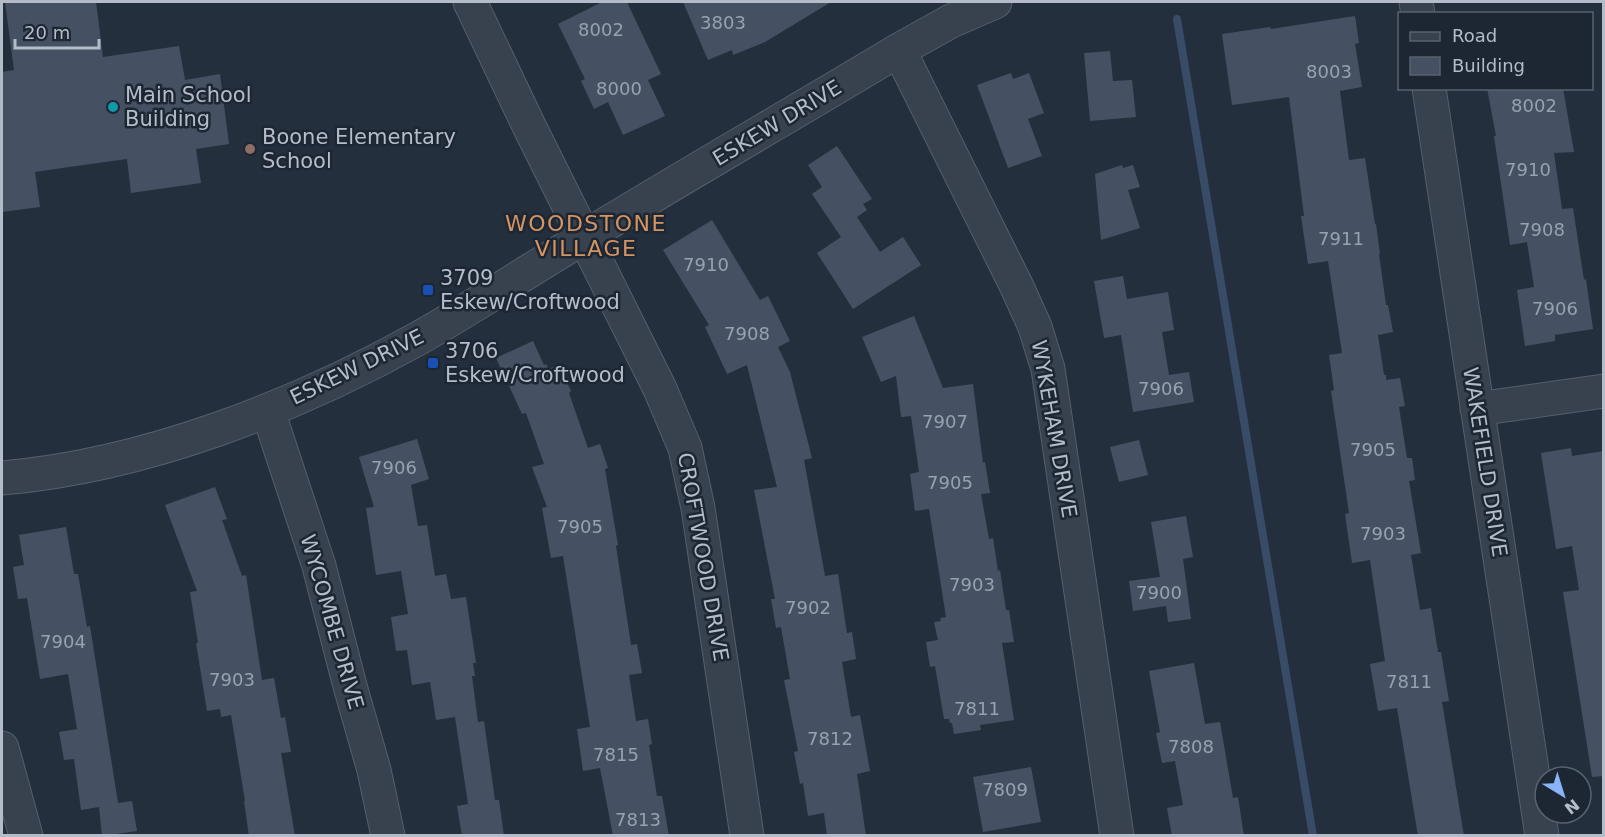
<svg xmlns="http://www.w3.org/2000/svg" width="1605" height="837" viewBox="0 0 1605 837" font-family="'DejaVu Sans',sans-serif">
<style>
.lines{fill:none;stroke-linecap:round;stroke-linejoin:round}
.stream{stroke:#394c67;stroke-width:8}
.building{fill:#455162}
.minor-casing{stroke:#565f6c;stroke-width:35}
.minor{stroke:#38414e;stroke-width:33}
.culture-dot{fill:#0f9aa8;stroke:#1d2633;stroke-width:2}
.education-dot{fill:#8d6e63;stroke:#1d2633;stroke-width:2}
.transit-dot{fill:#1a4fb4;stroke:#1d2633;stroke-width:2}
.labels{text-anchor:middle;stroke-width:5;stroke-linejoin:round;paint-order:stroke}
.number-label{font-size:18px;fill:#98a1af}
.poi-label{font-size:21px;fill:#b4bcc9;stroke:#1d2633;text-anchor:start}
.street-label{font-size:21px;fill:#b4bcc9;stroke:#1d2633}
.neighbourhood-label{font-size:22px;letter-spacing:1.5px;fill:#d59563;stroke:#1d2633}
</style>
<rect width="100%" height="100%" fill="#242f3e"/>
<g class="lines">
<path class="stream" d="M1177 19 1313 836"/>
</g>
<path class="building" d="M5 2H96L103 57 179 46 185 80 220 74 229 144 196 149 201 183 131 193 127 159 69 167 35 172 40 207 2 212V72L14 70Z
M602 2H627L661 74 648 80 665 116 623 135 608 102 594 109 581 81 585 79 558 24Z
M683 2H831L765 42 733 55 732 50 708 60Z
M1355 16 1359 43 1355 44 1362 87 1340 91 1349 160 1365 158 1375 224H1376L1380 254H1379L1386 305H1388L1393 332 1378 335 1384 375H1386V380L1400 378 1405 406 1399 407 1407 458H1412L1415 480 1409 481 1421 553 1411 555 1420 610 1431 608 1438 652H1441L1449 701 1442 702 1464 836H1418L1397 708 1378 711 1370 664 1385 661 1370 560 1352 563 1345 514 1349 513 1331 391 1334 390 1329 355 1342 353 1328 261 1308 264 1301 216H1304L1289 97 1232 105 1222 34 1270 27 1271 29Z
M1110 51 1113 81 1132 80 1136 117 1090 121 1084 53Z
M1011 73 1013 79 1029 73 1044 113 1028 119 1042 156 1008 168 977 85Z
M1487 88H1563L1574 152 1554 153 1562 209 1573 208 1584 280 1586 279 1593 329 1555 335V341L1525 346 1517 290 1534 287 1527 242 1510 245 1494 136H1496Z
M837 146 872 199 863 204 867 210 857 217 880 252 903 237 921 265 853 309 817 253 841 237 812 194 822 187 808 165Z
M1122 165 1123 168 1133 165 1140 187 1128 190 1140 228 1101 240 1095 174Z
M712 220 760 300 768 296 790 341 778 347 790 372 812 458 804 460 825 576 838 574 847 633 852 632 856 659 842 662 851 717 860 715 870 771 857 774 866 836H827L824 813 808 816 803 783 800 784 794 752 798 751 784 680 790 679 781 627 776 628 771 599H775L754 490 777 487 747 365 727 374 705 327 709 325 663 250Z
M1123 276 1127 299 1168 292 1174 330 1162 332 1169 375 1189 372 1194 402 1133 412 1121 335 1104 338 1094 281Z
M914 316 943 388 973 384 983 463 985 462 990 493 981 494 989 539 993 538 998 571 1000 570 1006 610H1009L1014 642 1002 643 1014 720 980 725 981 730 954 734 952 723H950L949 719H944L935 666 930 667 926 642 938 640 934 622 941 621 940 618 946 617 929 509 915 511 910 474 919 472 911 416 901 417 896 376 881 382 862 337Z
M533 341 544 365 546 364 549 369 559 364 571 391 569 393 588 448 600 444 608 468 605 469 618 545 616 546 631 645 637 644 642 673 629 675 636 721 648 719 652 744 649 745 657 796H662L669 836H613L600 768 583 771 577 729 590 727 563 556 551 558 542 508 547 507 532 467 544 464 526 413 522 414 496 358Z
M417 439 429 479 411 485 418 526 427 525 435 576 446 574 451 599 466 597 476 663H473L475 676H472L478 722 484 721 495 800H499L504 836H462L457 806 468 804 455 717 436 720 430 682 412 685 407 650 396 651 391 617 408 614 401 571 376 575 366 508 374 507 359 457Z
M1139 440 1148 475 1119 482 1110 447Z
M1571 448 1572 456 1604 451V776L1592 777 1563 592 1579 590 1572 546 1556 549 1541 453Z
M215 487 227 519 222 520 242 576 246 575 262 680 274 678 281 718 285 717 291 752 281 753 295 836H249L244 801H245L231 715 221 717 220 709 207 711 196 643H198L190 592 197 591 165 505Z
M1186 516 1193 557 1183 559 1191 619 1168 622 1166 606 1133 611 1129 581 1160 577 1151 522Z
M66 527 74 574H78L87 627 90 626 118 803 132 801 137 831 102 836 99 807 81 810 74 759 64 760 59 732 77 729 68 674 40 679 27 598 18 599 13 567 24 565 19 535Z
M1194 663 1205 724 1220 722 1233 798 1238 797 1244 836H1172L1167 808 1183 805 1175 761 1162 763 1156 733 1160 732 1149 671Z
M1031 767 1041 822 983 832 973 777Z"/>
<g class="lines">
<g class="minor-casing">
<path id="minor" d="M470 2 530 128 660 389 685 448 698 508 747 836
M1416 2 1418 14
M899 50 1017 287 1035 327 1048 369 1117 836
M1429 88 1542 836
M1477 409 1604 391
M268 411 319 566 350 686 374 770 388 836
M2 478C144 466 295 407 419 338 475 306 528 271 583 238 688 174 794 113 899 50L951 21 995 2
M2 748 26 836"/>
</g>
<use href="#minor" class="minor"/>
</g>
<circle class="culture-dot" cx="113" cy="107" r="6"/>
<circle class="education-dot" cx="250" cy="149" r="6"/>
<g class="transit-dot">
<rect x="422" y="284" width="12" height="12" rx="3"/>
<rect x="427" y="357" width="12" height="12" rx="3"/>
</g>
<g class="labels">
<g class="number-label">
<text x="723" y="29">3803</text>
<text x="601" y="36">8002</text>
<text x="1329" y="78">8003</text>
<text x="619" y="95">8000</text>
<text x="1534" y="112">8002</text>
<text x="1528" y="176">7910</text>
<text x="1542" y="236">7908</text>
<text x="1341" y="245">7911</text>
<text x="706" y="271">7910</text>
<text x="1555" y="315">7906</text>
<text x="747" y="340">7908</text>
<text x="1161" y="395">7906</text>
<text x="945" y="428">7907</text>
<text x="1373" y="456">7905</text>
<text x="394" y="474">7906</text>
<text x="950" y="489">7905</text>
<text x="580" y="533">7905</text>
<text x="1383" y="540">7903</text>
<text x="972" y="591">7903</text>
<text x="1159" y="599">7900</text>
<text x="808" y="614">7902</text>
<text x="63" y="648">7904</text>
<text x="232" y="686">7903</text>
<text x="1409" y="688">7811</text>
<text x="977" y="715">7811</text>
<text x="830" y="745">7812</text>
<text x="1191" y="753">7808</text>
<text x="616" y="761">7815</text>
<text x="1005" y="796">7809</text>
<text x="638" y="826">7813</text>
</g>
<g class="poi-label">
<text x="125" y="102">Main School<tspan x="125" dy="24">Building</tspan></text>
<text x="262" y="144">Boone Elementary<tspan x="262" dy="24">School</tspan></text>
<text x="440" y="285">3709<tspan x="440" dy="24">Eskew/Croftwood</tspan></text>
<text x="445" y="358">3706<tspan x="445" dy="24">Eskew/Croftwood</tspan></text>
</g>
<g class="street-label">
<text transform="translate(777 123) rotate(-31)" y="7">ESKEW DRIVE</text>
<text transform="translate(357 367) rotate(-26)" y="7">ESKEW DRIVE</text>
<text transform="translate(1054 429) rotate(80)" y="7">WYKEHAM DRIVE</text>
<text transform="translate(1485 462) rotate(81)" y="7">WAKEFIELD DRIVE</text>
<text transform="translate(703 557) rotate(80)" y="7">CROFTWOOD DRIVE</text>
<text transform="translate(332 622) rotate(74)" y="7">WYCOMBE DRIVE</text>
</g>
<g class="neighbourhood-label">
<text x="586" y="231">WOODSTONE<tspan x="586" dy="25">VILLAGE</tspan></text>
</g>
</g>
<rect width="1605" height="837" fill="none" stroke="#b4bcc9" stroke-width="6"/>
<rect x="1398" y="12" width="195" height="78" fill="#1d2633" stroke="#59626f" stroke-width="1.5"/>
<rect x="1410" y="32" width="30" height="9" fill="#38414e" stroke="#59626f" stroke-width="1.5"/>
<text x="1452" y="42" font-size="18" fill="#b4bcc9">Road</text>
<rect x="1410" y="57" width="30" height="18" fill="#455162" stroke="#59626f" stroke-width="1.5"/>
<text x="1452" y="72" font-size="18" fill="#b4bcc9">Building</text>
<g transform="translate(1563 795) rotate(142)"><circle r="28" fill="#1d2633" stroke="#59626f" stroke-width="1.5"/>
<path d="M0-4.5L10 22L0 15L-10 22Z" fill="#8ab4f8"/>
<text y="-9" font-size="16" font-weight="bold" text-anchor="middle" fill="#b4bcc9">N</text>
</g>
<path d="M15 39v9h84v-9" fill="none" stroke="#b4bcc9" stroke-width="3"/>
<text x="24" y="39" font-size="18" fill="#b4bcc9" stroke="#1d2633" stroke-width="4.5" paint-order="stroke">20 m</text>
</svg>
